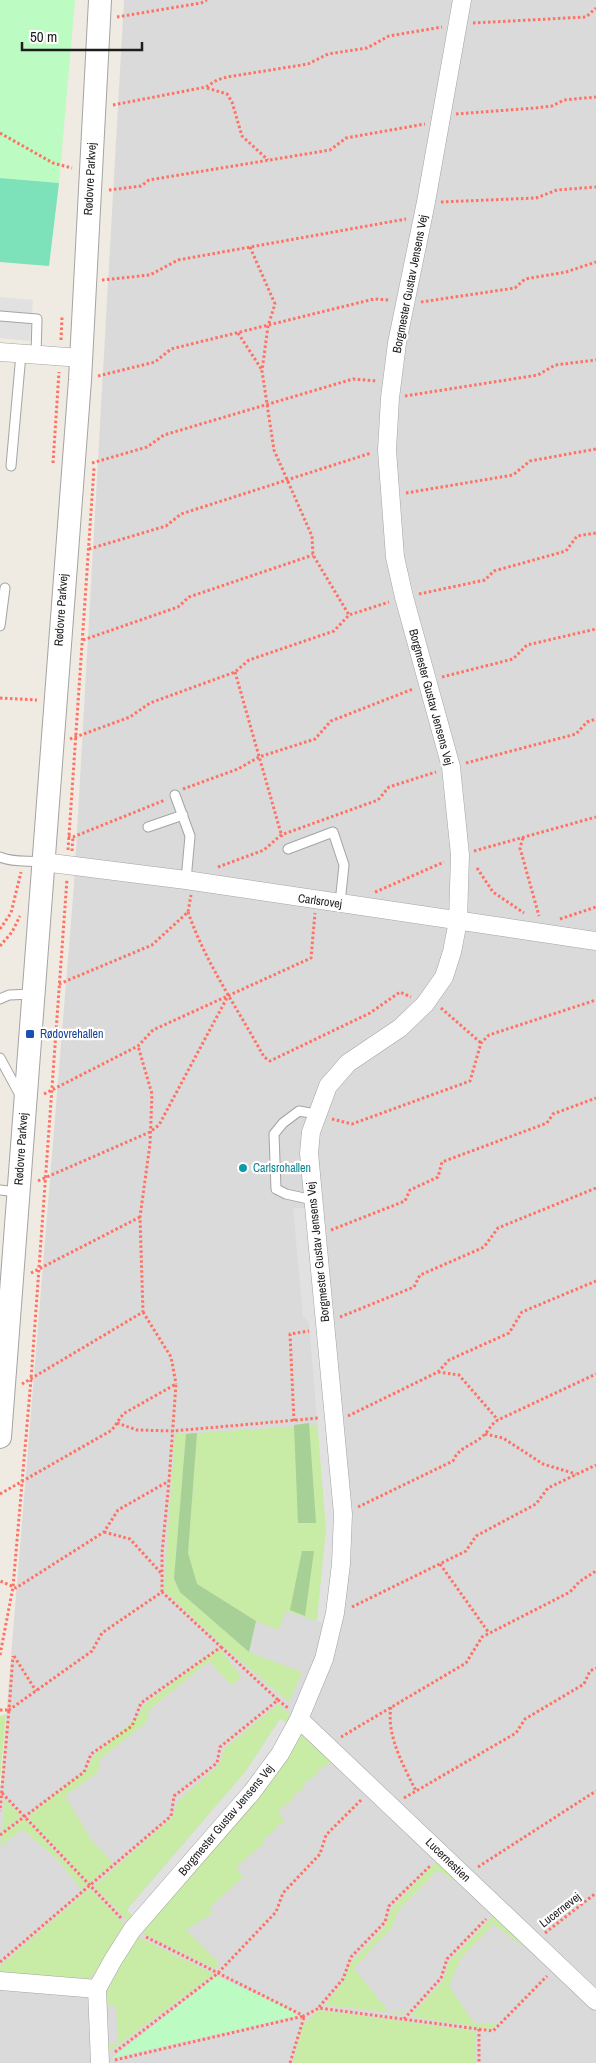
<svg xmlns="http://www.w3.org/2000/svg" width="596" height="2063" viewBox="0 0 596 2063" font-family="'Archivo Narrow',sans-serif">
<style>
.residential{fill:#dbdada}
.grass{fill:#c8eba5}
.forest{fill:#a6d095}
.park{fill:#bcfbc1}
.pitch{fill:#7de1ba}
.parking{fill:#e1e1e1}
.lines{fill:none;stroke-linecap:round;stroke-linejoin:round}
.service-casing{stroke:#a4a4a4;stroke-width:11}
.minor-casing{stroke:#a4a4a4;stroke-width:19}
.tertiary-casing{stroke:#a4a4a4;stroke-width:24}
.path{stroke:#ff7263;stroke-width:3;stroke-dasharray:2.5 2.5;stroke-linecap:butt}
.service{stroke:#fff;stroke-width:9}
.minor{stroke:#fff;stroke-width:18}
.tertiary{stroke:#fff;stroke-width:22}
.transit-dot{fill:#1a4fb4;stroke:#fff;stroke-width:2}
.culture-dot{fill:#0f9aa8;stroke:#fff;stroke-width:2}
.labels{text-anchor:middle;stroke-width:4.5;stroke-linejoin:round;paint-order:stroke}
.street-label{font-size:12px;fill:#1d1d1d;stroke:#fff}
.transit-label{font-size:12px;fill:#164399;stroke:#fff;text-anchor:start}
.culture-label{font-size:12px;fill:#0d838f;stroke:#fff;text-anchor:start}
</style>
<rect width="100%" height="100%" fill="#efeae2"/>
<path class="residential" d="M124 0H596V2063H0V1792L74 885Z"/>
<path class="grass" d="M318 1425 326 1529 317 1621 286 1611 278 1630 256 1621 196 1584 188 1553 197 1433Z
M175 1434H186L174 1579 180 1592 249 1652 302 1672 289 1702 223 1646 164 1590Z
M220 1649 241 1676 232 1686 209 1661 149 1710 147 1722 100 1759 98 1772 65 1796 92 1841 113 1863 90 1883 29 1819 30 1815 87 1770 94 1756 138 1716 146 1703Z
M278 1704 293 1717 290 1723 280 1719 246 1771 127 1909 135 1919 130 1923 94 1886 172 1818 178 1801 219 1765 225 1748Z
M6 1714 0 1780V1716Z
M301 1730 335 1760 318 1770V1774L304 1783V1788L293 1795V1799L278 1811 285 1822 277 1825V1828L263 1840V1845C252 1851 246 1860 236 1867L243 1877 209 1908 213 1913 186 1930 219 1963 216 1969 140 1932Z
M5 1799 21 1816 2 1831Z
M24 1819 87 1885 82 1890 58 1860 22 1829 0 1847 2 1835Z
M437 1861 462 1880 459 1883 437 1870 397 1912 393 1926 354 1968 389 2012H405V2014L325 2005 343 1982 351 1963 385 1927 392 1908Z
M90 1888 126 1926C115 1945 105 1970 85 1981L0 1975V1966Z
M495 1914 525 1941 521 1945 493 1924 460 1959 449 1986 475 2024H495V2026L490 2029 414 2017 412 2014 443 1981 449 1962Z
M140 1938 214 1974 107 2053 104 2044H118L116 2006 106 2005 104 2000 108 1985 135 1939Z
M319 2010 475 2031 476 2063H293L303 2025Z"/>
<path class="forest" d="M309 1423 316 1523H298L294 1425Z
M197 1433 188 1553 197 1584 256 1621 249 1652 180 1592 174 1579 186 1434Z
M302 1551H314L305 1616 290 1610Z"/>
<path class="park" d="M0 0H75L59 183 0 178Z
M217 1976 294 2012 296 2016 112 2058Z"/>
<path class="pitch" d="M0 178 59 183 49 266 0 262Z"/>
<path class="parking" d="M0 297 33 300 30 341 0 338Z
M293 1208H309L341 1514 328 1625 317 1621 326 1529 309 1322 303 1317Z
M280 1719 296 1729 135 1919 127 1910 246 1771Z"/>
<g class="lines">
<g class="service-casing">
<path id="service" d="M0 316 37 319 36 355
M11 466 21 354
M0 626 5 588
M175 795 190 836 186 880
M148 827 183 815
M288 849 333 832 344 865 340 903
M0 857C13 863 29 860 43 862
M0 999 9 995 33 994
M0 1058 20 1095
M0 1190 17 1192
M313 1200 286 1194 276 1189 274 1134 283 1123 299 1111 316 1114"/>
</g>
<g class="minor-casing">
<path id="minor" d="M0 352 81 358
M43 862 186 880 596 941
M299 1719 596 2001
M0 1981 97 1989
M100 2063 97 1989 113 1960 132 1930 252 1792 280 1754 299 1719 324 1659 335 1613 341 1564 343 1514 309 1153 311 1132 328 1086 348 1063 400 1028 425 1004 444 977 452 952 458 921 460 855 451 767 404 597 395 557 387 450 390 398 397 343 426 202 462 0"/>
</g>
<g class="tertiary-casing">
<path id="tertiary" d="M0 1437 80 380 100 0"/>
</g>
<path class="path" d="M117 17 201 3 207 0
M473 23 586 17 596 8
M207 88 227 94 232 102 242 136 268 160
M113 105 206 87 217 80 227 77 308 64 328 54 367 48 389 36 442 27
M456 114 535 108 552 106 564 100 596 97
M0 133 53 163 72 168
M109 190 141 186 149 180 330 150 346 138 425 124
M441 202 536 198 557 190 596 187
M250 247 275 304 268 326 262 371 274 450 312 536 313 555 349 615
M102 280 150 275 178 260 406 219
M421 302 515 288 525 279 566 272 596 262
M238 333 262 370
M61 340 62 317
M98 376 155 362 171 349 374 299 390 300
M405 396 538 375 555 365 596 360
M53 463 59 372
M92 463 147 447 164 435 353 379 377 381
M406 493 513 475 530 461 596 449
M89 549 166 526 181 514 371 453
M419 594 485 580 494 571 566 551 577 536 596 533
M83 640 178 607 189 597 313 555
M235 672 282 837
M442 677 513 659 527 645 596 629
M0 698 37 700
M70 739 130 717 150 703 235 672 249 660 334 631 349 615 389 602
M466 763 576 734 587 722 596 719
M183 789 238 769 259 757 315 739 331 721 413 689
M68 836 73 837 165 800
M523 838 520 848 539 916
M68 850 94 468
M72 851 73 837
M474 851 596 817
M218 867 264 850 281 835 378 800 389 787 436 772
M477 868 493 892 524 913
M375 892 444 862
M188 912C206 964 238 1009 264 1057L270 1061 370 1013 400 992 411 997
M560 919 596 907
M0 929 11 913 21 872
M0 946 12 932 20 916
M59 984 152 945 188 912 191 895
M441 1008 481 1043
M44 1094 138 1046 153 1030 311 958 315 913
M332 1119 352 1124 470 1081 481 1043 489 1035 596 1000
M38 1181 150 1132 159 1125 229 994
M331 1230 405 1201 410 1190 438 1177 442 1162 547 1123 553 1114 596 1098
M31 1273 140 1217
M143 1312 171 1357 176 1384
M340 1317 414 1287 420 1275 484 1247 498 1228 596 1188
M438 1372 459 1375 498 1420
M22 1384 143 1312 140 1217 150 1144 152 1094 138 1046
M348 1416 438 1372 449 1360 509 1333 522 1312 596 1281
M294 1421 290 1334 309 1331
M117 1423 137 1430 173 1431 319 1418
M485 1434 503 1438 543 1464 576 1474
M0 1494 112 1430 123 1414 176 1384 169 1481 118 1510 104 1532 16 1588 0 1581
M358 1507 453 1461C459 1446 473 1446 484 1435 489 1430 491 1424 498 1420L596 1374
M104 1532 130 1539 161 1573
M440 1564 489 1633
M162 1592V1553L169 1481
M352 1607 466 1551 476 1536 536 1504 548 1488 596 1465
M221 1647 278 1700
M0 1655 13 1587 31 1379 67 879
M14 1656 36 1691
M391 1707C386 1735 404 1767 416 1791
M0 1710H9L0 1811
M341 1737 466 1663 482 1637 570 1592 579 1582 596 1571
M2 1793 122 1919
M404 1798 516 1733 525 1719 584 1684 590 1671 596 1668
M0 1835 84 1772 91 1754 132 1726 141 1703 221 1647 162 1592 102 1633 92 1651 9 1710 13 1656
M478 1867 596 1791
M545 1933 596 1893
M146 1937 304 2016 319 2008 493 2031 547 1976
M0 1962 171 1816 174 1796 217 1763 220 1747 278 1700 288 1708
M319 2007 343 1979 351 1957 385 1922 389 1906 431 1865
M404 2019 441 1978 447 1959 486 1919
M479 2029V2063
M115 2052 217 1974 276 1912 283 1893 320 1854 326 1835 362 1799
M115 2060 304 2016
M290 2063 304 2017"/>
<use href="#service" class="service"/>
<use href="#minor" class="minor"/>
<use href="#tertiary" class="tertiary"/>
</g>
<rect class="transit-dot" x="25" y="1029" width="10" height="10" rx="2.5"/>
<circle class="culture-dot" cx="243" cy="1168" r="5"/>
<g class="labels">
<g class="street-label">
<text transform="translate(90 179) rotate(-87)" y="4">Rødovre Parkvej</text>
<text transform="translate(410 284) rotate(-79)" y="4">Borgmester Gustav Jensens Vej</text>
<text transform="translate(61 610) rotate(-86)" y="4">Rødovre Parkvej</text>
<text transform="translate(431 697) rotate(75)" y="4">Borgmester Gustav Jensens Vej</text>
<text transform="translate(320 901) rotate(8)" y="4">Carlsrovej</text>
<text transform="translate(21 1149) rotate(-86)" y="4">Rødovre Parkvej</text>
<text transform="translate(318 1252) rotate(-96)" y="4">Borgmester Gustav Jensens Vej</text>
<text transform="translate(226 1820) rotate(-50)" y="4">Borgmester Gustav Jensens Vej</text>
<text transform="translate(448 1860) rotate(44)" y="4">Lucernestien</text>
<text transform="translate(560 1910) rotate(-38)" y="4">Lucernevej</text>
</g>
<g class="transit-label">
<text x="40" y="1038">Rødovrehallen</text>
</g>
<g class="culture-label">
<text x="253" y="1172">Carlsrohallen</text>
</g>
</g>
<path d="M22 42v8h120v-8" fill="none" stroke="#1d1d1d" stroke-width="2.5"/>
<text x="30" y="42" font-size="15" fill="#1d1d1d" stroke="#ffffff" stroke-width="4" paint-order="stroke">50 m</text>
</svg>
